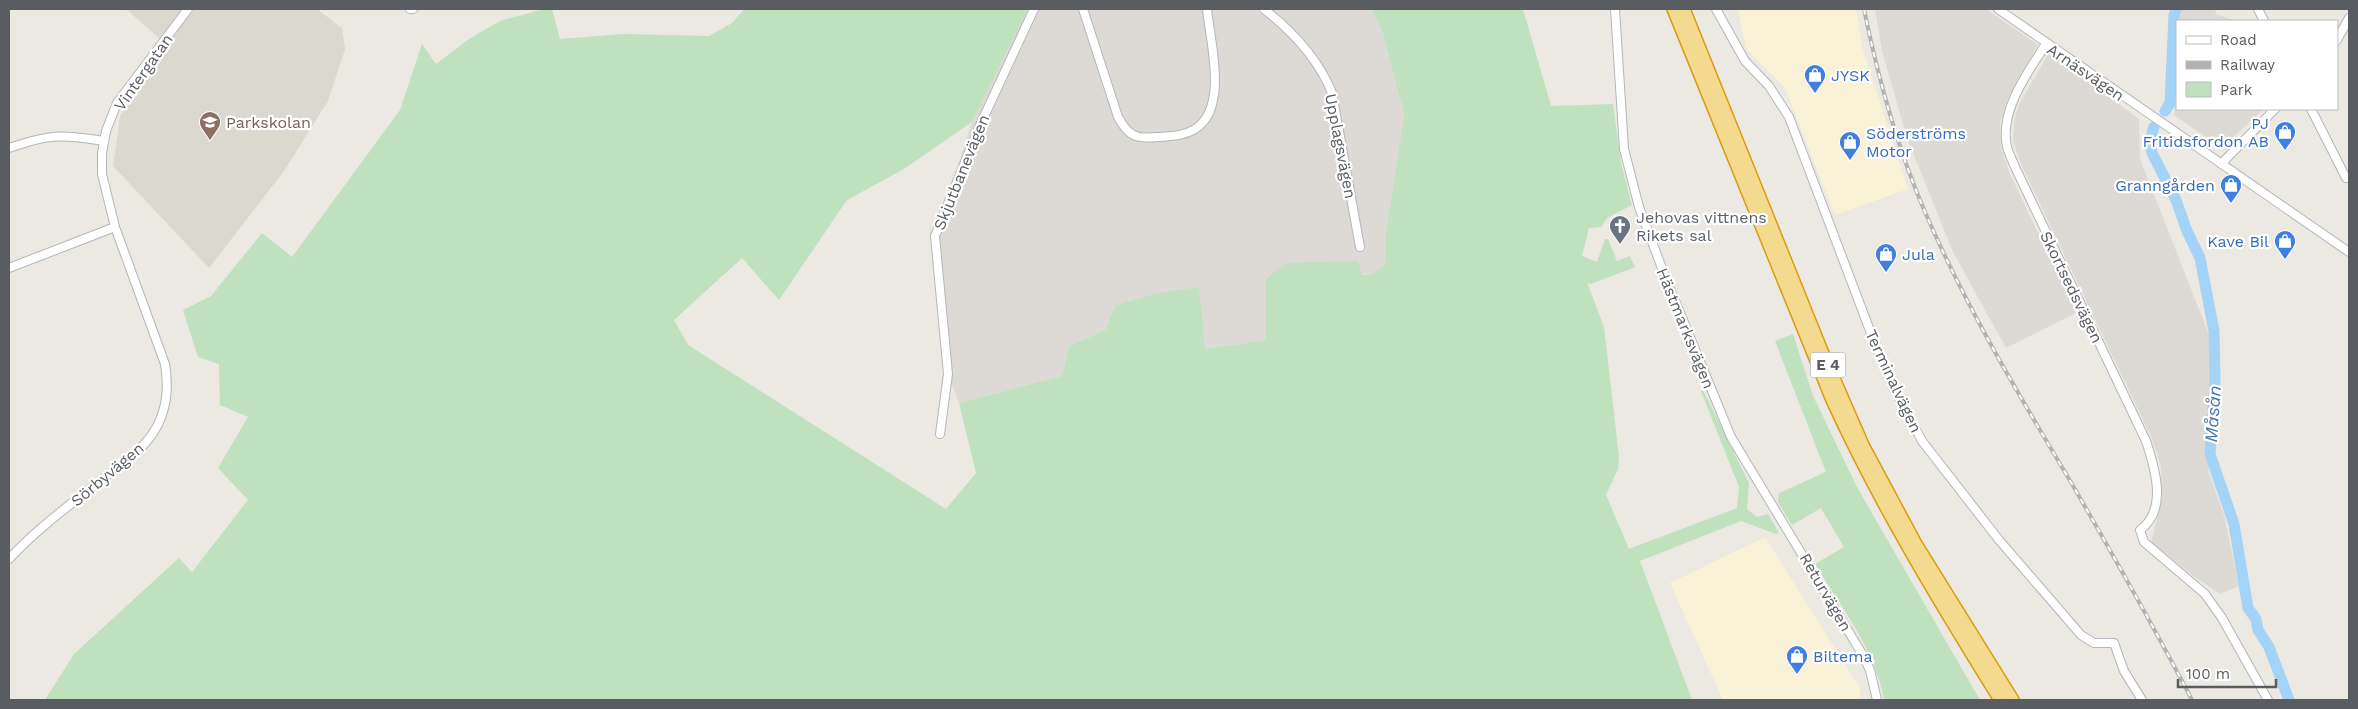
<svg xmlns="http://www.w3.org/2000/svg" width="2358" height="709" viewBox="0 0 2358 709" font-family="'Work Sans',sans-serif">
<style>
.commercial{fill:#faf2d6}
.industrial{fill:#dddad5}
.education{fill:#dbd8cf}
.green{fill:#bfe1be}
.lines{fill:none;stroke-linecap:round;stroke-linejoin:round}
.river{stroke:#a4d3f8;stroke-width:11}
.minor-casing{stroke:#b3b6ba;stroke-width:10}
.highway-casing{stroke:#da9b11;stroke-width:14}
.minor{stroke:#fff;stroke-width:8}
.highway{stroke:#f4da8f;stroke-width:11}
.rail-casing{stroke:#b1b2b2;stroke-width:4}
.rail{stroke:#fff;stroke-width:2;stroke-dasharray:5.5;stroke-linecap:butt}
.labels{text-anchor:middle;stroke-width:4.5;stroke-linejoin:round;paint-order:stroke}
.shield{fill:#fff;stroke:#8b8d90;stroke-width:1}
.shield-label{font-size:15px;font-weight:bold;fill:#595c60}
.street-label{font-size:16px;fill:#595c60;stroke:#fff}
.shop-label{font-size:16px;fill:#366cbe;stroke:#fff;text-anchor:start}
.education-label{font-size:16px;fill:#785e54;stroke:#fff;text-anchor:start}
.worship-label{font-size:16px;fill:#5b616d;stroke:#fff;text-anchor:start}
.water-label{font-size:18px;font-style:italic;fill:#4375a7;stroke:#fff}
</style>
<rect width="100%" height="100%" fill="#ebe9e1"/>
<path class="commercial" d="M1738 9H1856L1863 50 1908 189 1835 215 1785 88 1746 48Z
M1765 537 1861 690 1859 700H1723L1670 583Z"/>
<path class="industrial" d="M1028 9H1372L1383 34 1404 115 1386 232 1385 265 1372 274 1266 279V340L1205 349 1115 306 1105 330 1069 346 1062 376 959 403 948 374 935 236 972 122Z
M1875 9H1986L2038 45 2008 99 2000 123 2001 146 2009 172 2076 313 2006 348 1953 252 1907 138 1882 51Z
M2182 9H2215L2216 14 2236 21H2178V15Z
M2177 47V109H2264L2228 142 2216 144 2174 115Z
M2049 53 2139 119 2140 159 2213 345 2208 409 2209 473 2224 515 2239 586 2220 594 2192 575 2151 542 2162 499 2161 467 2152 439 2021 164 2013 141 2014 122 2019 104Z"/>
<path class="education" d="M126 9H317L342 28 345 49 328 101 284 171 209 268 113 166 120 116 167 45Z"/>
<path class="green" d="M544 9H552L560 39 623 34 709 36 732 23 744 9H1028L972 122 904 169 847 200 779 300 742 258 674 320 688 345 946 509 976 473 959 403 1062 376 1069 346 1105 330 1115 306 1154 294 1199 287 1205 349 1266 340V279L1285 263 1358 261 1362 275 1372 274 1385 265 1386 232 1404 115 1383 34 1372 9H1523L1551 106 1613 104 1621 163 1632 205 1607 218 1601 227 1589 228 1582 256 1597 262 1605 239H1608L1617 261 1630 256 1635 267 1591 284 1587 282 1604 327 1619 457 1618 469 1606 495 1629 549 1737 508 1739 487 1701 391 1703 390 1749 483 1747 509 1757 517 1768 514 1779 533 1776 534 1741 521 1640 561 1692 700H45L74 654 179 558 192 572 248 500 218 468 248 417 220 405 219 364 198 357 183 310 211 296 262 233 292 257 400 110 422 44 436 64 469 39 500 21Z
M1793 334 1813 396 1858 489 1980 700H1884C1876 651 1841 607 1815 564L1844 547 1821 508 1792 525 1778 502 1779 493 1826 472 1775 341Z"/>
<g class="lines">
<path class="river" d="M2165 111 2170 103 2174 15 2176 9
M2154 127 2150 139 2152 153 2176 200 2187 231 2200 258 2214 331 2215 378 2210 454 2234 524 2248 608 2256 619 2258 630 2269 647 2289 700"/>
<g class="minor-casing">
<path id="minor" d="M410 9H413
M1083 9 1118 117C1129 137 1136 139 1158 137 1171 136 1184 136 1195 129 1229 108 1210 41 1207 9
M1264 9C1292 31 1319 60 1332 93L1360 247
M1615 9 1624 149 1639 207 1666 279 1731 437 1861 652 1870 670 1877 700
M1716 9 1745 61 1769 86 1789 117 1872 336 1894 389 1922 441 1999 540 2081 635 2094 643H2114L2124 671 2142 700
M1998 9 2349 252
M2258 9 2264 21
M2337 40 2349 18
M2046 44C2028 72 1999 111 2007 147 2009 154 2013 162 2016 169L2146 441C2155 468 2168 510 2140 530L2144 542 2205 594 2222 618 2268 700
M2311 109 2346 178
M9 148C50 134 61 134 104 141
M2221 164 2275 109
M9 268 115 227
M940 434 948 374 935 236 981 123 1034 9
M9 559C36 530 68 506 99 482 117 467 140 453 153 433 167 412 169 388 165 364L115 227 102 174V153L106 131 117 103 188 9"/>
</g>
<g class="highway-casing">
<path id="highway" d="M1673 9 1832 400C1880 505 1939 602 2000 700
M1684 9 1822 351 1863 445 1916 544 2013 700"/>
</g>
<use href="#minor" class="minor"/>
<use href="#highway" class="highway"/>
<g class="rail-casing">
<path id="rail" d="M1864 9C1878 78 1897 147 1925 212 1966 307 2019 395 2072 484 2113 555 2154 627 2192 700"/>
</g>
<use href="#rail" class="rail"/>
</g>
<defs>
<g id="shop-pin" transform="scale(1.125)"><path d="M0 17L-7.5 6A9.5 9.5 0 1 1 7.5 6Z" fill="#3f7fe0" stroke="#fff"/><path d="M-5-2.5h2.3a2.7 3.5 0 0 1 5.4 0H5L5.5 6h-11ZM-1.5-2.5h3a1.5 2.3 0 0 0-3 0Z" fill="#fff"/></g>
<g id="school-pin" transform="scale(1.125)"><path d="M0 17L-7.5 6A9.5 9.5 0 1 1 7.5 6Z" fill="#8d6e63" stroke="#fff"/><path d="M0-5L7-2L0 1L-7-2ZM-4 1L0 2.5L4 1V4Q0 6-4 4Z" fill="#fff"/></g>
<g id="church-pin" transform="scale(1.125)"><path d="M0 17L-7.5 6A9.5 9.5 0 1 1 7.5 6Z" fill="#6b7280" stroke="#fff"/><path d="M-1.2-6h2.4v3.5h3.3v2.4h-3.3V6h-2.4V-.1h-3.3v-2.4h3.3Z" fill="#fff"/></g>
</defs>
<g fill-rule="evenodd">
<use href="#shop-pin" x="1815" y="75"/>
<use href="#school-pin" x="210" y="122"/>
<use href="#shop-pin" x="2285" y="132"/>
<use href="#shop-pin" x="1850" y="142"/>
<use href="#shop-pin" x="2231" y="185"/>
<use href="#church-pin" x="1620" y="226"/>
<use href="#shop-pin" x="2285" y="241"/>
<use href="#shop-pin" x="1886" y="254"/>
<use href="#shop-pin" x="1797" y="656"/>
</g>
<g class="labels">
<rect class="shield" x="1810.5" y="352.5" width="35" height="25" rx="4"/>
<g class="shield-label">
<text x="1828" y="370">E 4</text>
</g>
<g class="street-label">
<text transform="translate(143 72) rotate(-55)" y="6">Vintergatan</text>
<text transform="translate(2086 72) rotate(34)" y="6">Arnäsvägen</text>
<text transform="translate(1341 146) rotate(79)" y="6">Upplagsvägen</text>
<text transform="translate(961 172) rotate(-68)" y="6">Skjutbanevägen</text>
<text transform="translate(2072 287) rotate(64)" y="6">Skortsedsvägen</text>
<text transform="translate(1686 328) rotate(68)" y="6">Hästmarksvägen</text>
<text transform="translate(1894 381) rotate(65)" y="6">Terminalvägen</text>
<text transform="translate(107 474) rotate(-40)" y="6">Sörbyvägen</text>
<text transform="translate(1826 592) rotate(60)" y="6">Returvägen</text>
</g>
<g class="shop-label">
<text x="1831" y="81">JYSK</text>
<text x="2269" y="129" text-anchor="end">PJ<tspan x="2269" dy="18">Fritidsfordon AB</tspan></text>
<text x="1866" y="139">Söderströms<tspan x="1866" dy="18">Motor</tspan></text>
<text x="2215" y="191" text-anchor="end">Granngården</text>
<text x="2269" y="247" text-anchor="end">Kave Bil</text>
<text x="1902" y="260">Jula</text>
<text x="1813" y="662">Biltema</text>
</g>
<g class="education-label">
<text x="226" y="128">Parkskolan</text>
</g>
<g class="worship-label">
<text x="1636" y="223">Jehovas vittnens<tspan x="1636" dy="18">Rikets sal</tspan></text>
</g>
<g class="water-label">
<text transform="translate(2213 414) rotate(-86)" y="6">Måsån</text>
</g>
</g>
<rect width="2358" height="709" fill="none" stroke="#595c60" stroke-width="20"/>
<rect x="2176" y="20" width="162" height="90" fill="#ffffff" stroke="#bdbebf"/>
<rect x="2186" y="36" width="25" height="8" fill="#ffffff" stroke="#bdbebf"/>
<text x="2220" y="45" font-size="15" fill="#595c60">Road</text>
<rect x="2186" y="61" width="25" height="8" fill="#b1b2b2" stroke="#bdbebf"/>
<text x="2220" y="70" font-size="15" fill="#595c60">Railway</text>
<rect x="2186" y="82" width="25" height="15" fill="#bfe1be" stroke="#bdbebf"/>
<text x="2220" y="95" font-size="15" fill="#595c60">Park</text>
<path d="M2178 679v8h98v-8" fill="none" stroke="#595c60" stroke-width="2.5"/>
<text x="2186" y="679" font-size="15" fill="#595c60" stroke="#ffffff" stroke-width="4" paint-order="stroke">100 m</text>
</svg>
